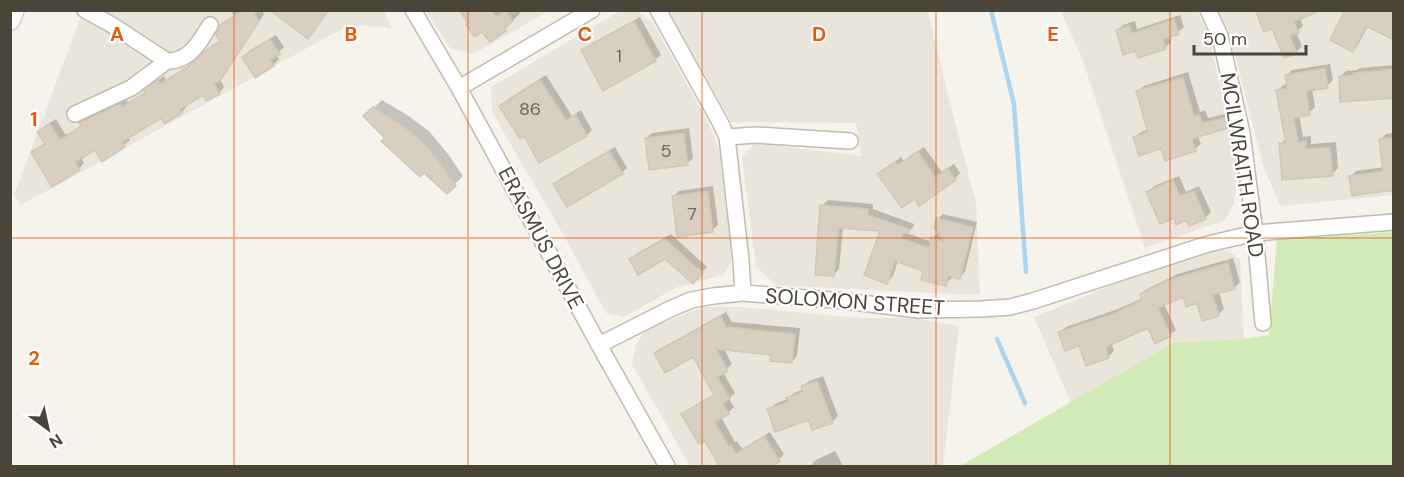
<svg xmlns="http://www.w3.org/2000/svg" width="1404" height="477" viewBox="0 0 1404 477" font-family="'DM Sans',sans-serif">
<style>
.residential{fill:#eae5da}
.green{fill:#d2eab5}
.shadow{fill:#0003}
.lines{fill:none;stroke-linecap:round;stroke-linejoin:round}
.stream{stroke:#a9d4f2;stroke-width:4.5}
.building{fill:#d8cfc1;stroke:#d3c7b4;stroke-width:1.5}
.minor-casing{stroke:#c2bbae;stroke-width:18}
.tertiary-casing{stroke:#c2bbae;stroke-width:22}
.minor{stroke:#fff;stroke-width:15}
.tertiary{stroke:#fff;stroke-width:20}
.grid{fill:none;stroke:#e8590c;stroke-width:1.5;stroke-opacity:0.55}
.labels{text-anchor:middle;stroke-width:4.5;stroke-linejoin:round;paint-order:stroke}
.number-label{font-size:18px;fill:#6e675b}
.street-label{font-size:21px;fill:#4b4439;stroke:#fff}
.grid-label{font-size:20px;text-anchor:middle;font-weight:bold;fill:#e8590c;stroke:#fff;stroke-width:4.5;stroke-linejoin:round;paint-order:stroke}
</style>
<rect width="100%" height="100%" fill="#f6f3ec"/>
<path class="residential" d="M83 11H384L392 28 349 25 21 205 14 195Z
M426 11H549L473 54 450 48Z
M620 11H637L653 23 708 122 719 149 732 251 731 263 723 275 675 288 624 317 606 313 563 234 492 112 491 87Z
M668 11H928L949 99 976 203 980 294H952L776 285 756 267 742 157 755 143 861 156 856 123 731 122Z
M1061 11H1197L1208 33 1238 166 1234 204 1225 220 1145 248 1083 61Z
M1217 11H1393V195L1280 206 1263 165 1236 58Z
M1209 250 1229 251 1240 259 1244 339 1173 343 1071 403 1034 317 1144 272Z
M704 307H740L858 318H914L959 326 943 466H690L632 364 636 345 646 329Z"/>
<path class="green" d="M1393 232V466H960L1173 343 1244 339 1269 335 1277 240Z"/>
<path class="shadow" d="M229 10H262L264 14 225 73 220 78 224 87 219 93H204L186 104 187 106 182 112 165 122 161 116 128 137 130 140 124 145 102 159 95 148 81 157 84 163 79 169 33 152 46 142 39 132 45 126 56 119 65 134H69L82 125 81 123 87 118 126 99 128 103 146 92V91L151 85 164 76 166 80 196 61 213 45 221 40V26L235 15Z
M464 10H521L522 11 505 29 483 30 470 23Z
M1347 10H1394V38L1368 26 1358 45 1353 50Z
M1180 15 1184 27 1178 32 1169 35 1171 42 1165 47 1136 49 1117 31 1123 25 1135 21 1137 29Z
M640 17 661 55 655 60 583 51 589 45Z
M1300 18 1303 26 1296 32 1302 46 1296 52 1273 27Z
M276 35 284 47 276 55 279 59 273 65 244 57 249 51Z
M1330 64 1333 80 1327 86 1312 89 1315 107 1309 113 1299 115 1303 137 1311 136V144L1336 142 1338 168 1332 174 1281 144 1286 138 1278 90 1284 85 1288 84 1286 76 1292 70Z
M1394 65V96L1340 77 1346 71 1357 70 1360 68Z
M1188 72 1200 112 1205 110 1208 118 1234 112 1235 120 1230 125 1198 136 1201 144 1195 149 1162 146 1135 137 1141 132 1149 129 1138 91 1144 86Z
M546 75 572 116 581 110 592 130 587 135 540 161 525 134 501 106 507 100Z
M382 100 407 115 429 131 448 154 463 176 447 192 365 116Z
M689 128 693 158 688 163 646 138 652 133Z
M1394 133V188L1351 176 1356 171 1384 167 1380 140 1386 134Z
M615 147 627 168 622 173 555 184 561 178Z
M924 147 942 172 954 164 960 173 955 179 915 197 879 174 901 157 904 161Z
M1179 176 1186 192 1199 186 1211 212 1205 218H1187L1175 216 1148 192 1154 186Z
M713 186 718 225 712 230 673 197 679 191Z
M828 200 873 204V209L914 224V226L907 233 932 242 933 238 939 231 937 219 943 214 977 222 965 272 960 277 952 275 951 279 945 284 925 270 898 261 893 276 887 282 882 230 843 227 839 269 833 275 822 206Z
M671 234 707 267 693 282 665 258 630 259 636 254Z
M1233 258 1240 282 1235 287 1219 292 1224 309 1218 315 1198 301 1184 294 1164 304 1176 330 1170 335 1149 326 1111 343 1114 351 1108 357 1080 344 1060 332 1066 327 1118 309 1143 298 1141 294 1147 289 1178 274Z
M726 312 732 322 800 328 797 356 792 362 772 354 724 349 732 364 723 372 735 393 729 399 734 407 728 413 721 417 735 442 737 441 742 449 770 432 784 454 779 460 768 466H722L705 439 683 414 689 409 715 394 693 355 656 353 662 348Z
M823 376 838 416 832 422 769 410 775 404 788 399V398L794 393 804 389 803 386 809 381Z
M835 451 843 466H810L816 460Z"/>
<g class="lines">
<path class="stream" d="M991 10 1014 104 1026 272
M997 339 1025 403"/>
</g>
<path class="building" d="M243 10H253L259 21 220 81 214 83 220 94 206 101 203 95 180 109 182 113 164 124 161 118 122 142 125 147 102 162 95 150 75 162 80 170 52 187 31 152 45 144 37 132 50 124 59 139H62L81 126 79 123 120 104 122 107 145 93 144 91 158 80 160 84 188 67 206 50 220 42 216 35 220 25Z
M270 10H329L308 39Z
M459 10H491L496 17 505 10 513 21 504 28 506 31 490 42 482 32 475 37 466 25 468 23Z
M1255 10H1321L1294 22 1299 33 1290 36 1297 53 1284 58 1272 29 1264 32Z
M1345 10H1389L1394 13V40L1366 26 1353 52 1330 40Z
M1174 19 1179 34 1163 39 1166 49 1138 58 1135 51 1123 55 1116 30 1129 26 1132 33Z
M634 21 656 61 603 91 581 50Z
M270 39 280 54 270 60 274 66 255 78 242 57Z
M1325 68 1328 88 1306 91 1310 115 1294 118 1298 142 1306 141V149L1330 147 1333 176 1282 180 1279 143H1286L1276 90 1287 88 1285 75Z
M1394 69V98L1340 102 1339 76 1353 75V73Z
M1183 77 1194 116 1199 115 1202 123 1228 117 1231 127 1192 139 1196 151 1165 161 1161 148 1139 156 1133 137 1148 132 1136 91Z
M540 80 566 120 576 115 587 136 539 163 524 136 520 139 499 106Z
M373 107 398 123 420 139 440 163 456 186 447 194 424 173 420 177 381 141 385 138 363 116Z
M684 133 688 165 649 170 645 138Z
M1394 137V191H1386L1352 196 1349 176 1383 171 1379 139Z
M609 151 623 174 567 207 553 184Z
M918 151 935 177 948 168 956 180 919 206 915 199 902 208 877 174 895 162 898 165Z
M1173 180 1180 196 1194 191 1206 219 1189 226 1186 220 1176 225 1174 218 1160 224 1146 192Z
M708 191 713 232 677 237 672 196Z
M820 205 868 209V215L909 229 908 233H903L901 238 929 248 931 237 944 242 934 227 936 218 973 227 960 279 948 276 946 286 921 280 923 271 895 261 887 284 864 275 880 231 839 228 834 276 815 275Z
M665 239 703 273 693 284 665 259 638 275 629 259Z
M1228 263 1235 289 1213 295 1219 316 1202 321 1197 303 1186 307 1183 297 1158 308 1171 336 1155 344 1148 328 1106 347 1109 358 1086 366 1079 346 1065 351 1058 332 1111 315 1142 300 1140 294 1171 279Z
M721 316 726 327 795 334 792 363 770 361 771 355 716 349 728 371 717 377 730 399 723 403 729 414 715 422 729 447 731 445 736 454 764 436 780 461 771 466H716L719 465 705 441 699 444 681 414 714 395 693 357 665 373 654 353Z
M817 381 833 423 812 430 809 420 775 432 767 409 788 402 786 398 803 392 801 386Z"/>
<g class="lines">
<g class="minor-casing">
<path id="minor" d="M85 10 112 25 167 61C189 62 200 42 210 25
M413 10 459 88 599 345 667 466
M658 10 720 122 727 137 741 260 743 293
M1208 10 1220 36 1242 133 1255 233 1263 323
M459 88 592 10
M75 114 131 88 167 61
M727 137 756 135 850 141
M599 345 668 310 691 300 713 296 743 293 845 301 919 310 982 309 1010 307 1033 301 1208 244 1255 233 1394 222"/>
</g>
<g class="tertiary-casing">
<path id="tertiary" d="M10 20 14 10"/>
</g>
<use href="#minor" class="minor"/>
<use href="#tertiary" class="tertiary"/>
</g>
<path class="grid" d="M234 10V466M468 10V466M702 10V466M936 10V466M1170 10V466M10 238H1394"/>
<g class="labels">
<g class="number-label">
<text x="619" y="62">1</text>
<text x="530" y="115">86</text>
<text x="666" y="157">5</text>
<text x="692" y="220">7</text>
</g>
<g class="street-label">
<text transform="translate(1242 165) rotate(81)" y="7">MCILWRAITH ROAD</text>
<text transform="translate(541 238) rotate(62)" y="7">ERASMUS DRIVE</text>
<text transform="translate(855 302) rotate(4)" y="7">SOLOMON STREET</text>
</g>
</g>
<g class="grid-label">
<text x="117" y="41">A</text>
<text x="351" y="41">B</text>
<text x="585" y="41">C</text>
<text x="819" y="41">D</text>
<text x="1053" y="41">E</text>
<text x="34" y="126">1</text>
<text x="34" y="365">2</text>
</g>
<rect width="1404" height="477" fill="none" stroke="#4b4439" stroke-width="24"/>
<g transform="translate(48 429) rotate(147)" stroke="#ffffff" stroke-width="4.5" paint-order="stroke">
<path d="M0-4.5L10 22L0 15L-10 22Z" fill="#4b4439"/>
<text y="-9" font-size="16" font-weight="bold" text-anchor="middle" fill="#4b4439">N</text>
</g>
<path d="M1194 45v9h112v-9" fill="none" stroke="#4b4439" stroke-width="3"/>
<text x="1203" y="45" font-size="18" fill="#4b4439" stroke="#ffffff" stroke-width="4.5" paint-order="stroke">50 m</text>
</svg>
